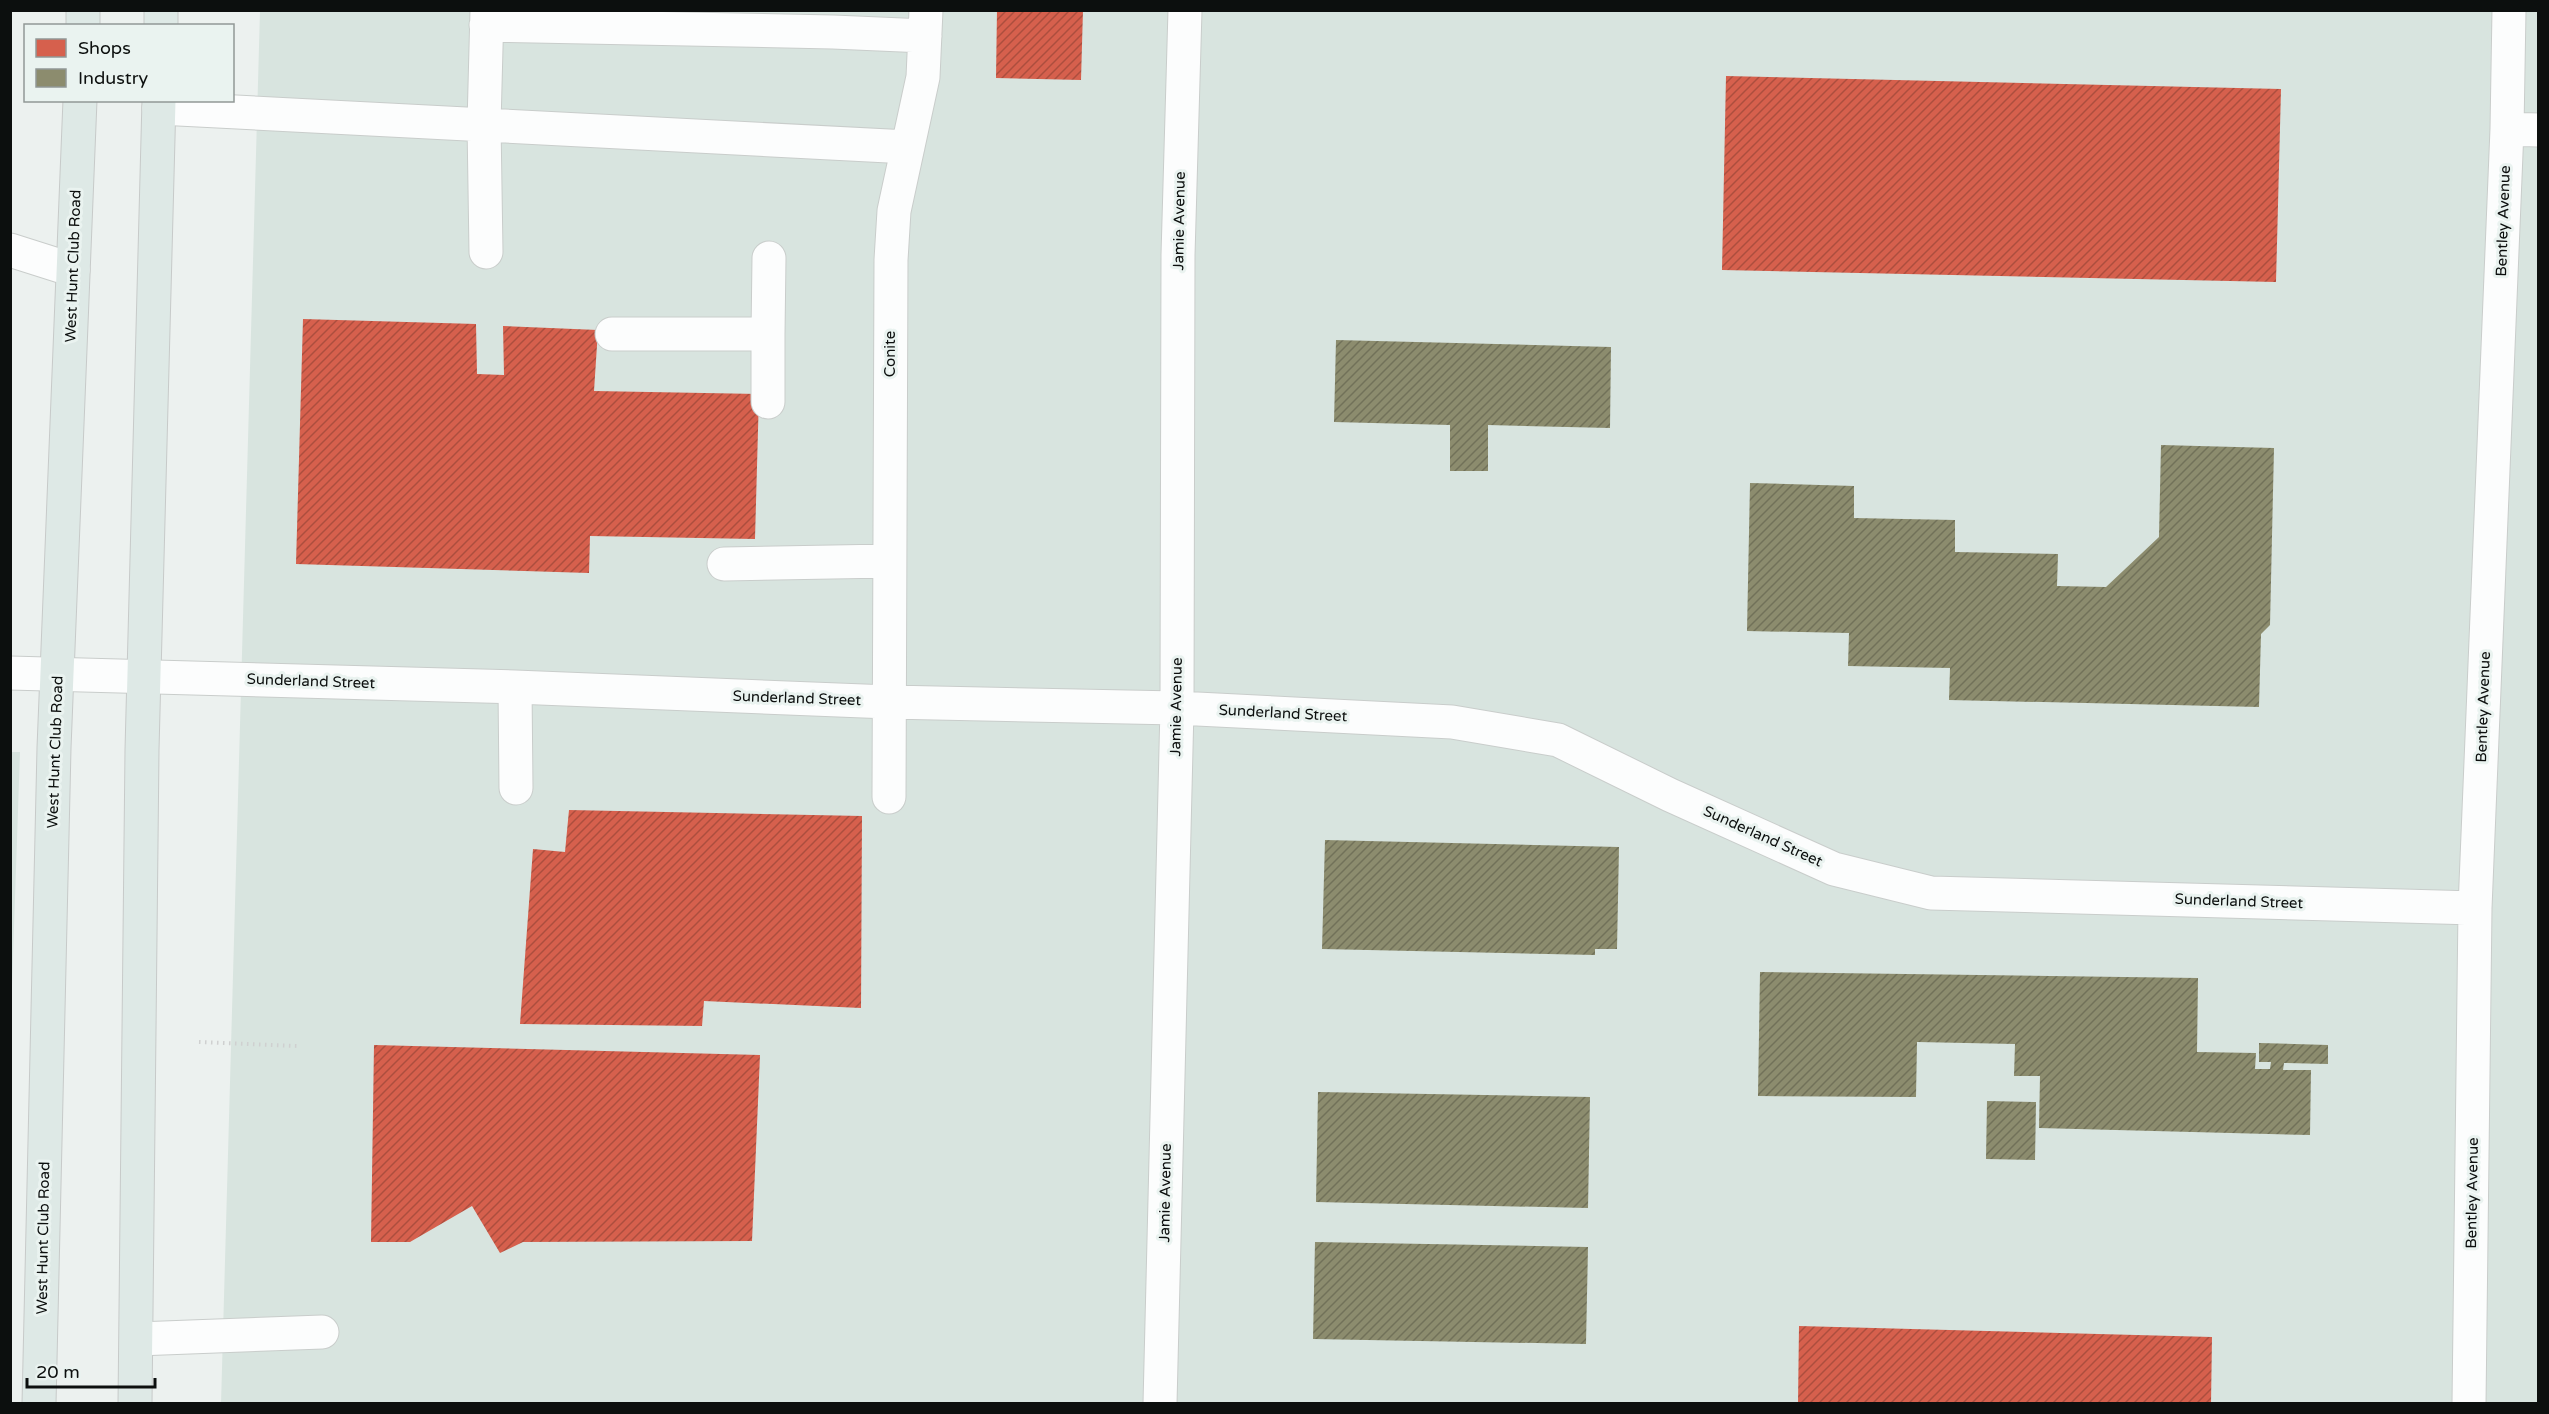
<svg xmlns="http://www.w3.org/2000/svg" width="2549" height="1414" viewBox="0 0 2549 1414" font-family="'Varela Round',sans-serif">
<style>
.built{fill:#d8e4df}
.shops{fill:url(#shops-hatch)}
.industry{fill:url(#industry-hatch)}
.lines{fill:none;stroke-linecap:round;stroke-linejoin:round}
.minor-casing{stroke:#c9cdcb;stroke-width:35}
.major-casing{stroke:#c7cac9;stroke-width:35}
.path{stroke:#cfd0d0;stroke-width:4;stroke-dasharray:1.5 4.5;stroke-linecap:butt}
.minor{stroke:#fcfdfd;stroke-width:33}
.major{stroke:#dee9e6;stroke-width:33}
.labels{text-anchor:middle;stroke-width:6;stroke-linejoin:round;paint-order:stroke}
.street-label{font-size:15px;fill:#0c0f0e;stroke:#eaf3f0}
</style>
<defs>
<pattern id="shops-hatch" width="6" height="6" patternUnits="userSpaceOnUse" patternTransform="scale(1.5)"><rect width="6" height="6" fill="#d6604d"/><path d="M-1 1l2-2M0 6l6-6M5 7l2-2" fill="none" stroke="#ac4e3e"/></pattern>
<pattern id="industry-hatch" width="6" height="6" patternUnits="userSpaceOnUse" patternTransform="scale(1.5)"><rect width="6" height="6" fill="#8c8c6e"/><path d="M-1 1l2-2M0 6l6-6M5 7l2-2" fill="none" stroke="#717159"/></pattern>
</defs>
<rect width="100%" height="100%" fill="#ecf1ef"/>
<path class="built" d="M260 11H2538V1403L221 1404Z
M11 752H20L11 1015 10 752Z"/>
<path class="shops" d="M997 10H1083L1081 80 996 78Z
M1726 76 2281 89 2276 282 1722 270Z
M303 319 476 324 477 374 504 375 503 326 598 330 594 391 759 394 755 539 590 536 589 573 296 564Z
M569 810 862 816 861 1008 704 1001 702 1026 520 1024 533 849 565 852Z
M374 1045 760 1055 752 1241 523 1242 500 1253 472 1206 410 1242H371Z
M1799 1326 2212 1337 2211 1404H1798Z"/>
<path class="industry" d="M1336 340 1611 347 1610 428 1488 425V471H1450V425L1334 422Z
M2161 445 2274 448 2270 625 2261 634 2259 707 1949 700 1950 668 1848 666 1849 633 1747 631 1750 483 1854 486V518L1955 520V552L2058 554 2057 586 2106 587 2159 537Z
M1325 840 1619 847 1617 949H1595V955L1322 949Z
M1760 972 2198 978 2197 1052 2256 1053 2255 1069H2270L2271 1062H2259V1043L2328 1045V1064L2284 1063 2283 1070H2311L2310 1135 2039 1128 2040 1076H2014L2015 1044 1917 1042 1916 1097 1758 1096Z
M1318 1092 1590 1097 1588 1208 1316 1202Z
M1987 1101 2036 1102 2035 1160 1986 1159Z
M1315 1242 1588 1247 1586 1344 1313 1339Z"/>
<g class="lines">
<g class="minor-casing">
<path id="minor" d="M486 25 833 32 925 36
M159 108 908 147
M2507 129 2538 130
M10 250 73 270
M486 252 484 124 487 10
M612 334H768L769 258
M768 334V402
M724 564 889 561
M10 673 515 687 889 702 1177 708 1452 722 1558 740 1670 795 1834 869 1931 893 2475 908
M515 687 516 788
M889 797 891 260 894 211 923 77 926 10
M137 1339 322 1332
M1160 1404 1177 708 1178 255 1185 10
M2469 1404 2475 908 2507 129 2509 10"/>
</g>
<g class="major-casing">
<path id="major" d="M83 26V10
M161 26V10
M39 1404 54 748 80 100
M135 1404 142 750 159 100"/>
</g>
<path class="path" d="M199 1042 298 1046"/>
<use href="#minor" class="minor"/>
<use href="#major" class="major"/>
</g>
<g class="labels">
<g class="street-label">
<text transform="translate(1179 221) rotate(-89)" y="5">Jamie Avenue</text>
<text transform="translate(2503 221) rotate(-88)" y="5">Bentley Avenue</text>
<text transform="translate(73 266) rotate(-88)" y="5">West Hunt Club Road</text>
<text transform="translate(890 354) rotate(-90)" y="5">Conite</text>
<text transform="translate(311 681) rotate(2)" y="5">Sunderland Street</text>
<text transform="translate(797 698) rotate(2)" y="5">Sunderland Street</text>
<text transform="translate(1176 707) rotate(-89)" y="5">Jamie Avenue</text>
<text transform="translate(2483 707) rotate(-88)" y="5">Bentley Avenue</text>
<text transform="translate(1283 713) rotate(3)" y="5">Sunderland Street</text>
<text transform="translate(55 752) rotate(-88)" y="5">West Hunt Club Road</text>
<text transform="translate(1763 836) rotate(24)" y="5">Sunderland Street</text>
<text transform="translate(2239 901) rotate(2)" y="5">Sunderland Street</text>
<text transform="translate(1165 1193) rotate(-89)" y="5">Jamie Avenue</text>
<text transform="translate(2472 1193) rotate(-89)" y="5">Bentley Avenue</text>
<text transform="translate(43 1238) rotate(-89)" y="5">West Hunt Club Road</text>
</g>
</g>
<rect width="2549" height="1414" fill="none" stroke="#0c0f0e" stroke-width="24"/>
<rect x="24" y="24" width="210" height="78" fill="#eaf3f0" stroke="#919896" stroke-width="1.5"/>
<rect x="36" y="39" width="30" height="18" fill="#d6604d" stroke="#919896" stroke-width="1.5"/>
<text x="78" y="54" font-size="18" fill="#0c0f0e">Shops</text>
<rect x="36" y="69" width="30" height="18" fill="#8c8c6e" stroke="#919896" stroke-width="1.5"/>
<text x="78" y="84" font-size="18" fill="#0c0f0e">Industry</text>
<path d="M27 1378v9h128v-9" fill="none" stroke="#0c0f0e" stroke-width="3"/>
<text x="36" y="1378" font-size="18" fill="#0c0f0e" stroke="#eaf3f0" stroke-width="4.5" paint-order="stroke">20 m</text>
</svg>
